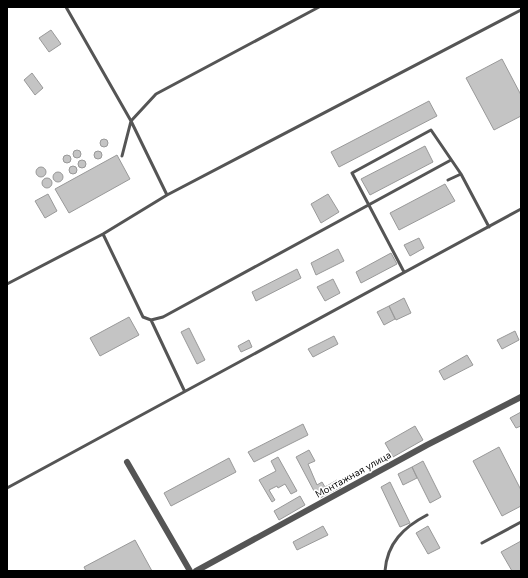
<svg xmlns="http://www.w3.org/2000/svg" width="528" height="578" viewBox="0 0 528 578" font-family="'Nunito Sans',sans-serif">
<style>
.building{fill:#c4c4c4;stroke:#999}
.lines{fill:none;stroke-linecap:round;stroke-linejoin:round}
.service{stroke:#555;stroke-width:3}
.minor{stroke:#555;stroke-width:6}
.labels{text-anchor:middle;stroke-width:3.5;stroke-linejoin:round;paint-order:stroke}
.street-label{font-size:10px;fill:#000;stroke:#fff}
</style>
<rect width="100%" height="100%" fill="#fff"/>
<path class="building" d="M51 30 61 44 49 52 39 38Z
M502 59 521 95V116L494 130 466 78Z
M32 73 43 88 35 95 24 80Z
M429 101 437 116 339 167 331 152Z
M100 143a4 4 0 1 1 8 0a4 4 0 1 1-8 0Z
M425 146 433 162 370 195 361 179Z
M73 154a4 4 0 1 1 8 0a4 4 0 1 1-8 0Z
M94 155a4 4 0 1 1 8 0a4 4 0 1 1-8 0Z
M117 155 130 179 69 213 55 189Z
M63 159a4 4 0 1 1 8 0a4 4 0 1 1-8 0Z
M78 164a4 4 0 1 1 8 0a4 4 0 1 1-8 0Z
M69 170a4 4 0 1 1 8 0a4 4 0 1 1-8 0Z
M36 172a5 5 0 1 1 10 0a5 5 0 1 1-10 0Z
M53 177a5 5 0 1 1 10 0a5 5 0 1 1-10 0Z
M42 183a5 5 0 1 1 10 0a5 5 0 1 1-10 0Z
M445 184 455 201 399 230 390 213Z
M48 194 57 211 45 218 35 201Z
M328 194 339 212 321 223 311 204Z
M419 238 424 248 410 256 404 245Z
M338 249 344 261 316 275 311 263Z
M391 253 397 264 361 283 356 272Z
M297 269 301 278 256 301 252 292Z
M333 279 340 293 325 301 317 287Z
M404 298 411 313 396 320 389 306Z
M389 306 395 319 384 325 377 312Z
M129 317 139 335 100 356 90 338Z
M189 328 205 360 197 364 181 332Z
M515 331 519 340 502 349 497 340Z
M334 336 338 344 313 357 308 349Z
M249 340 252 347 241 352 238 346Z
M467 355 473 365 444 380 439 371Z
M521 412V426L516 428 510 418Z
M303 424 308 435 254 462 248 452Z
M415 426 423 440 393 457 385 443Z
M499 447 521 490V506L502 516 473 461Z
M309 450 315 461 308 464 317 485 322 482 325 487 337 480 341 487 320 498 316 490 314 491 296 457Z
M278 457 297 491 291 494 285 484 278 488 277 486 269 490 275 500 272 502 259 480 276 471 271 461Z
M229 458 236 472 171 506 164 493Z
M423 461 441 497 430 503 412 467Z
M412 467 417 478 403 485 398 474Z
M390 482 410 523 400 527 381 487Z
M300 496 305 505 279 520 274 511Z
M323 526 328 535 297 550 293 542Z
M428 526 440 548 428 554 416 533Z
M135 540 152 571H86L84 567Z
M521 541V571H512L501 552Z"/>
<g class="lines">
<path class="service" d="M66 7 131 121 167 195
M122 156 131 121 156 94 319 7
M448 180 461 174 489 227
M103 234 143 317 151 320 163 317 451 160
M404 272 352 173 431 130 461 174
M7 284 103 234 167 195 521 10
M151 320 184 390
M7 488 521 209
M482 543 521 522
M385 571C387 543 404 527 427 515"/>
<path class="minor" d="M127 462 190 571
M196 571 427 445 521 397"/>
</g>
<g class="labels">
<g class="street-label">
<text transform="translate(353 474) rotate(-29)" y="4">Монтажная улица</text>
</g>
</g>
<rect width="528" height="578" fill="none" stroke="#000000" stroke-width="16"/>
</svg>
